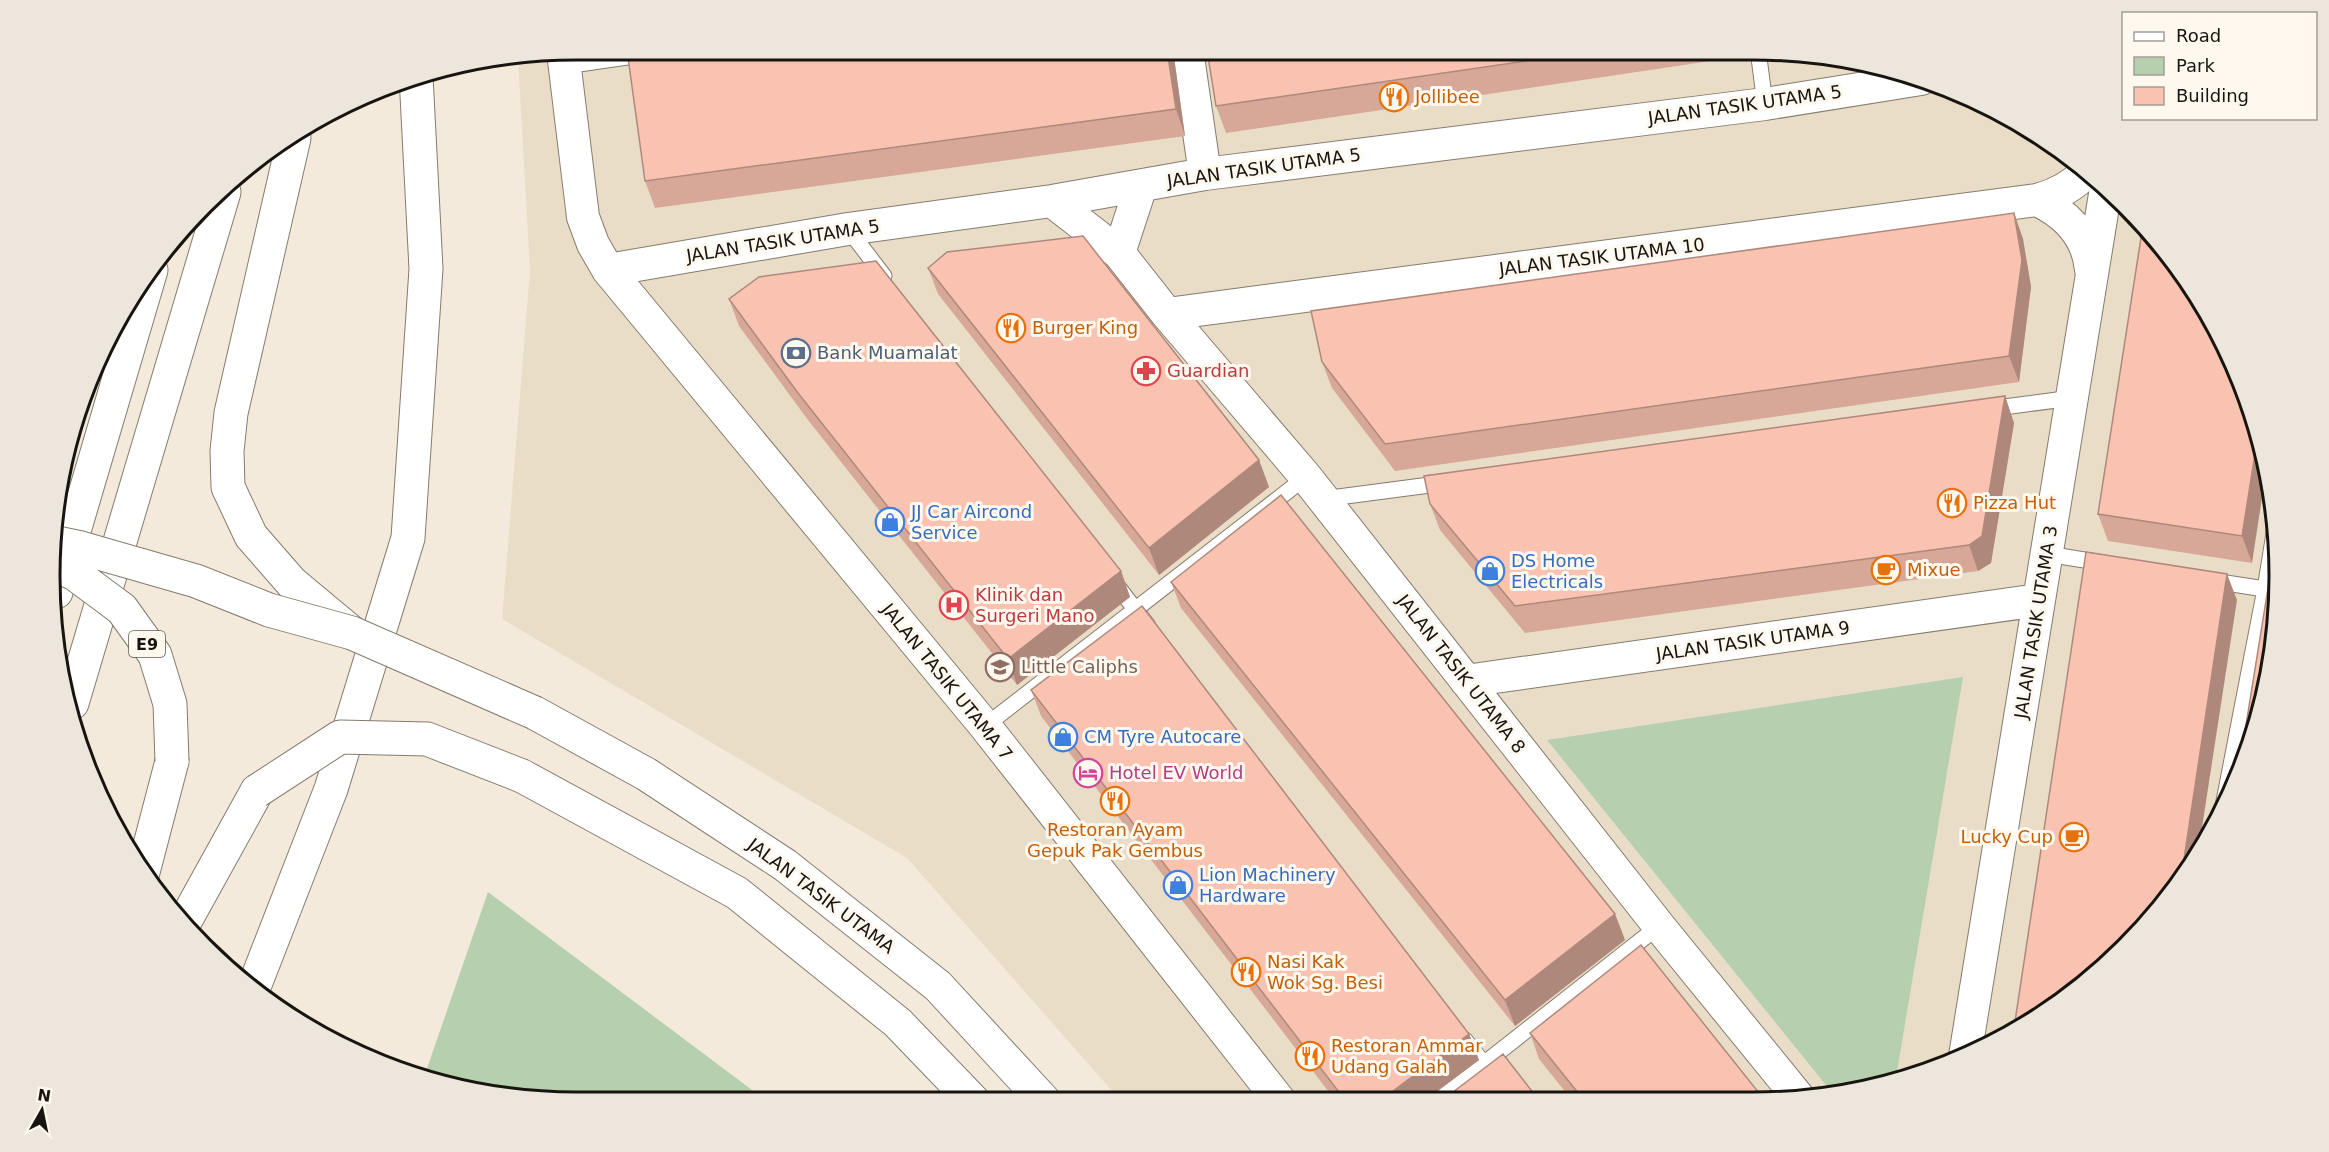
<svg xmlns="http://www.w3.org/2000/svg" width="2329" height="1152" viewBox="0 0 2329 1152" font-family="'DejaVu Sans',sans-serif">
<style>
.built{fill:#eaddc7}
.green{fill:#b6d0af}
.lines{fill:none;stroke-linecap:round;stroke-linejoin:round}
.service-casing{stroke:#847c6e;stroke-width:17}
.minor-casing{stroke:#847c6e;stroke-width:34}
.tertiary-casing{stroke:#847c6e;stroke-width:35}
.motorway-casing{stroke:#847c6e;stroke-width:35}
.service{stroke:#fff;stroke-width:15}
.minor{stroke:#fff;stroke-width:32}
.tertiary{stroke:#fff;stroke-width:33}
.motorway{stroke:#fff;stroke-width:33}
.motorway-bridge-casing{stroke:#847c6e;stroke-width:35;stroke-linecap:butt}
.motorway-bridge{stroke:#fff;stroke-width:33}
.wall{fill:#d7a898}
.shaded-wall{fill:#af887c}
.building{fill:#fac3b1;stroke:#af887c;stroke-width:1.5}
.labels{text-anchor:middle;stroke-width:6;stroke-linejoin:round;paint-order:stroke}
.shield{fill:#fef8ef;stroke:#5d5953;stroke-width:1.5}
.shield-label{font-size:16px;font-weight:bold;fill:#181510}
.food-label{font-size:18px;fill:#c56008;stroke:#fef8ef;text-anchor:start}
.street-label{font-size:18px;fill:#181510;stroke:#fef8ef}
.service-label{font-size:18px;fill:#4e5e75;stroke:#fef8ef;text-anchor:start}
.health-label{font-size:18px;fill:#be3a42;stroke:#fef8ef;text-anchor:start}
.shop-label{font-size:18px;fill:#366cbe;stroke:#fef8ef;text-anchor:start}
.education-label{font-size:18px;fill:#785e54;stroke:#fef8ef;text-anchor:start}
.hotel-label{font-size:18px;fill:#b23c85;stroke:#fef8ef;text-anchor:start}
.rim{fill:none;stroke:#181510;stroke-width:3}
</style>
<rect width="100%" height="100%" fill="#f4eadb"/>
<path class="built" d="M576 50H1753L1856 60 1955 90 2046 138 2126 204 2191 284 2240 375 2269 474 2279 576 2269 679 2239 778 2171 896 2074 993 1955 1062 1822 1098 1121 1101 907 858 502 619 530 270 518 59Z"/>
<path class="green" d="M1963 677 1896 1078 1834 1095 1547 740Z
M488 892 768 1102H576L473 1092 424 1077Z"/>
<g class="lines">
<g class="service-casing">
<path id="service" d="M1758 50 1765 104
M565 66 648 54
M848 229 884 276
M1989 409 2072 398
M1323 499 1445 483
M2047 554 2103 563
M2213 581 2278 591
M1115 583 1148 626
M985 726 1306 477
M2223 806 2265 589 2275 527
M1465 1040 1512 1099
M1439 1099 1659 926"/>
</g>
<g class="minor-casing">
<path id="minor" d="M1187 50 1205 174
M563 52 583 217 593 244 608 270 985 726 1279 1100
M2037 200C2067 214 2088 236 2091 270
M1052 201 1119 253 1167 314 1306 477 1659 926 1799 1098
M1119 253 1141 186
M608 270 848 229 1052 201 1205 174 1765 104 1921 79
M1167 314 2037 200C2056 195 2073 186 2086 172
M1466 681 2039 600
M1965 1056 2106 188"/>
</g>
<g class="tertiary-casing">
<path id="tertiary" d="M535 713 646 774 785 865 938 986 1044 1101
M522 776 737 893 898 1023 973 1101"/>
</g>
<g class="motorway-casing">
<path id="motorway" d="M294 138 231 413 227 451 228 487 251 536 292 583 352 633
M56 592 151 270
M72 703 224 192
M143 872 172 761
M184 923 257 791
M254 987 331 789 408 538 426 269 416 76"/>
</g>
<use href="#service" class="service"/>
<use href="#minor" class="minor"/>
<use href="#tertiary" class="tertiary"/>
<use href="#motorway" class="motorway"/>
<g class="motorway-bridge-casing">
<path id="motorway-bridge" d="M57 543 81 548 196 581 269 610 352 633 535 713
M57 566 75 574 122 609 155 655 170 704 172 761
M257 791 340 737 427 739 522 776"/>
</g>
<use href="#motorway-bridge" class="motorway-bridge"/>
</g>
<path class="wall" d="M627 50H1173L1185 136 655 208 645 181Z
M1207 50H1750L1751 55 1226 133 1216 106Z
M2014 213 2023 239 2031 287 2019 382 1395 471 1332 388 1322 362Z
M2143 225 2252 563 2108 541 2098 514Z
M928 268 1259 460 1269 487 1159 575 938 294Z
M729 299 1121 571 1130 597 1017 685 808 420 739 326Z
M2005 396 2014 423 1991 563 1978 571 1525 633 1440 530 1430 504Z
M1171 582 1615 914 1625 940 1515 1026 1181 608Z
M1031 690 1469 1034 1479 1060 1427 1099 1335 1100 1041 716Z
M1530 1033 1763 1098 1571 1099 1539 1059Z"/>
<path class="shaded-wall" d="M1167 50H1173L1185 136 1176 109Z
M2014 213 2023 239 2031 287 2019 382 2009 356Z
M2005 396 2014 423 1991 563 1978 571 1969 545Z
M2258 435 2267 465 2252 563 2242 536Z
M1259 460 1269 487 1159 575 1149 548Z
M1121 571 1130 597 1017 685 1008 659Z
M2227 574 2237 600 2199 847 2181 879Z
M1615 914 1625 940 1515 1026 1505 1000Z
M1469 1034 1479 1060 1427 1099 1381 1100Z"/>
<path class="building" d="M627 50H1167L1176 109 645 181Z
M1207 50H1602L1216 106Z
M2014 213 2022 260 2009 356 1385 444 1322 362 1311 311Z
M2143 225 2191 284 2240 375 2258 435 2242 536 2098 514Z
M1083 236 1259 460 1149 548 928 268 947 252Z
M876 261 1121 571 1008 659 798 393 729 299 759 277Z
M2005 396 1982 536 1969 545 1515 606 1430 504 1424 476Z
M1281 495 1615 914 1505 1000 1171 582Z
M2276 536 2277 546 2274 545Z
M2086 552 2227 574 2181 879 2171 896 2074 993 2014 1028Z
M2269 582 2279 583 2269 679 2239 778 2237 781Z
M1142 606 1469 1034 1381 1100H1345L1031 690Z
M1641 945 1763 1098 1583 1099 1530 1033Z
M1503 1054 1538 1099H1444Z"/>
<defs>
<g id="restaurant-ring" transform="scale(1.5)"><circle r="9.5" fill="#fef8ef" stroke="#e8710a" stroke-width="1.5"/><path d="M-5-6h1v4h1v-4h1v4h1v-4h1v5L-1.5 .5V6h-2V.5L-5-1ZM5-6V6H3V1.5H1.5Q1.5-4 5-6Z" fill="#e8710a"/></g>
<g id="bank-ring" transform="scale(1.5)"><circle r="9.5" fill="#fef8ef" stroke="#5c6f8a" stroke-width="1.5"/><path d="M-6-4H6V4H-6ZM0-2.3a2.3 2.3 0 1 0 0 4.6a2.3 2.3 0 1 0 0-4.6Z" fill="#5c6f8a"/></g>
<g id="pharmacy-ring" transform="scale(1.5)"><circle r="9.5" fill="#fef8ef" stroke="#e0444e" stroke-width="1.5"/><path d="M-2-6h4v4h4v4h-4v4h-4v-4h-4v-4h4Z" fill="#e0444e"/></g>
<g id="shop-ring" transform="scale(1.5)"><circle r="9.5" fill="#fef8ef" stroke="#3f7fe0" stroke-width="1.5"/><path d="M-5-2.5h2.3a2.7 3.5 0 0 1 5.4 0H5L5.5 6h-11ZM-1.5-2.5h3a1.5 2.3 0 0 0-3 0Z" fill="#3f7fe0"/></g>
<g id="cafe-ring" transform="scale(1.5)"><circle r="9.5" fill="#fef8ef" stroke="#e8710a" stroke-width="1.5"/><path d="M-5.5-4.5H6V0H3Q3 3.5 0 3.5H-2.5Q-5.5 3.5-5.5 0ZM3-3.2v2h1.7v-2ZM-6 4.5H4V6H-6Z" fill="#e8710a"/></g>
<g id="hospital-ring" transform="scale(1.5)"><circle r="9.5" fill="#fef8ef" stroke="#e0444e" stroke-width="1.5"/><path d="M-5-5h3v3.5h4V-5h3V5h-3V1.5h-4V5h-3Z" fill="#e0444e"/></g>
<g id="school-ring" transform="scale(1.5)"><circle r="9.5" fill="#fef8ef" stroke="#8d6e63" stroke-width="1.5"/><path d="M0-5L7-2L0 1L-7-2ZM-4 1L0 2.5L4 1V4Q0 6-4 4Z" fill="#8d6e63"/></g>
<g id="hotel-ring" transform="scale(1.5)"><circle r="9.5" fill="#fef8ef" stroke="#d1479c" stroke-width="1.5"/><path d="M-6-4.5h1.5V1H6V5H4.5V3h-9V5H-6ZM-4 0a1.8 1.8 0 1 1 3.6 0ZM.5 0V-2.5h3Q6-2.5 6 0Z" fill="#d1479c"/></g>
</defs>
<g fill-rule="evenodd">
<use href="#restaurant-ring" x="1394" y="97"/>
<use href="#restaurant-ring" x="1011" y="328"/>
<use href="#bank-ring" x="796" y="353"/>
<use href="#pharmacy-ring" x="1146" y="371"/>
<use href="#restaurant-ring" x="1952" y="503"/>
<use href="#shop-ring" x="890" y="522"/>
<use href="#cafe-ring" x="1886" y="570"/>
<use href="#shop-ring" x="1490" y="571"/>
<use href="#hospital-ring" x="954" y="605"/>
<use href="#school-ring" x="1000" y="667"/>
<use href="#shop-ring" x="1063" y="737"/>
<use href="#hotel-ring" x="1088" y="773"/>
<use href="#restaurant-ring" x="1115" y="801"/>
<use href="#cafe-ring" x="2074" y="837"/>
<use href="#shop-ring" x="1178" y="885"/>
<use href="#restaurant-ring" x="1246" y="972"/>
<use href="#restaurant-ring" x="1310" y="1056"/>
</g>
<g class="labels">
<rect class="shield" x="129" y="631" width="36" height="26" rx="4.5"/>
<g class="shield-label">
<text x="147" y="650">E9</text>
</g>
<g class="food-label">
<text x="1415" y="103">Jollibee</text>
<text x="1032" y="334">Burger King</text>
<text x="1973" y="509">Pizza Hut</text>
<text x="1907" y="576">Mixue</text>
<text x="1115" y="836" text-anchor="middle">Restoran Ayam<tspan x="1115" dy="21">Gepuk Pak Gembus</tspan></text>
<text x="2053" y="843" text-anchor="end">Lucky Cup</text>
<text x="1267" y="968">Nasi Kak<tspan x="1267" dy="21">Wok Sg. Besi</tspan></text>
<text x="1331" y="1052">Restoran Ammar<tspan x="1331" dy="21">Udang Galah</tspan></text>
</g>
<g class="street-label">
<text transform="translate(1745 105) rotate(-8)" y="6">JALAN TASIK UTAMA 5</text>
<text transform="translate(1264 168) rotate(-8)" y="6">JALAN TASIK UTAMA 5</text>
<text transform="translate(783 241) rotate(-9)" y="6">JALAN TASIK UTAMA 5</text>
<text transform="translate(1602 257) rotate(-7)" y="6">JALAN TASIK UTAMA 10</text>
<text transform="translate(2036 622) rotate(-81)" y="6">JALAN TASIK UTAMA 3</text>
<text transform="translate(1753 641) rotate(-8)" y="6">JALAN TASIK UTAMA 9</text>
<text transform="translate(1461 674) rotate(52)" y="6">JALAN TASIK UTAMA 8</text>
<text transform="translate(947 682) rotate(51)" y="6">JALAN TASIK UTAMA 7</text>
<text transform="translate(821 896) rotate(37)" y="6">JALAN TASIK UTAMA</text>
</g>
<g class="service-label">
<text x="817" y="359">Bank Muamalat</text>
</g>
<g class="health-label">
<text x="1167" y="377">Guardian</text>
<text x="975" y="601">Klinik dan<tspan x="975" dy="21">Surgeri Mano</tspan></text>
</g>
<g class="shop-label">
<text x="911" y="518">JJ Car Aircond<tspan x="911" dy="21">Service</tspan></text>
<text x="1511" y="567">DS Home<tspan x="1511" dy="21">Electricals</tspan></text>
<text x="1084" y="743">CM Tyre Autocare</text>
<text x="1199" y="881">Lion Machinery<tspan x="1199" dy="21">Hardware</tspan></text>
</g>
<g class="education-label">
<text x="1021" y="673">Little Caliphs</text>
</g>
<g class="hotel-label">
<text x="1109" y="779">Hotel EV World</text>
</g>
</g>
<path d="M0 0H2329V1152H0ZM576 60H1753A516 516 0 0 1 2269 576V576A516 516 0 0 1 1753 1092H576A516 516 0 0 1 60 576V576A516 516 0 0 1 576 60Z" fill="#ece6dd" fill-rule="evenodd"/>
<path class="rim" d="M576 60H1753A516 516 0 0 1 2269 576V576A516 516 0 0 1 1753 1092H576A516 516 0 0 1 60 576V576A516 516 0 0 1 576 60Z"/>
<rect x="2122" y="12" width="195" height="108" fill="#fef8ef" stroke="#a29d96" stroke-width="1.5"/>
<rect x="2134" y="32" width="30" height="9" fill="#ffffff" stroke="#a29d96" stroke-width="1.5"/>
<text x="2176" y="42" font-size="18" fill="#181510">Road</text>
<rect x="2134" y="57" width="30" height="18" fill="#b6d0af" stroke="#a29d96" stroke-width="1.5"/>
<text x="2176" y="72" font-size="18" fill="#181510">Park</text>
<rect x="2134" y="87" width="30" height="18" fill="#fac3b1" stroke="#a29d96" stroke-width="1.5"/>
<text x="2176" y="102" font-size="18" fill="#181510">Building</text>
<g transform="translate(42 1110) rotate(9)" stroke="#fef8ef" stroke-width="4.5" paint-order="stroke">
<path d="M0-4.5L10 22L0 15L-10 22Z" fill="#181510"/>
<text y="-9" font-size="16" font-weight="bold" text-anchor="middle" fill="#181510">N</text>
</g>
</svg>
